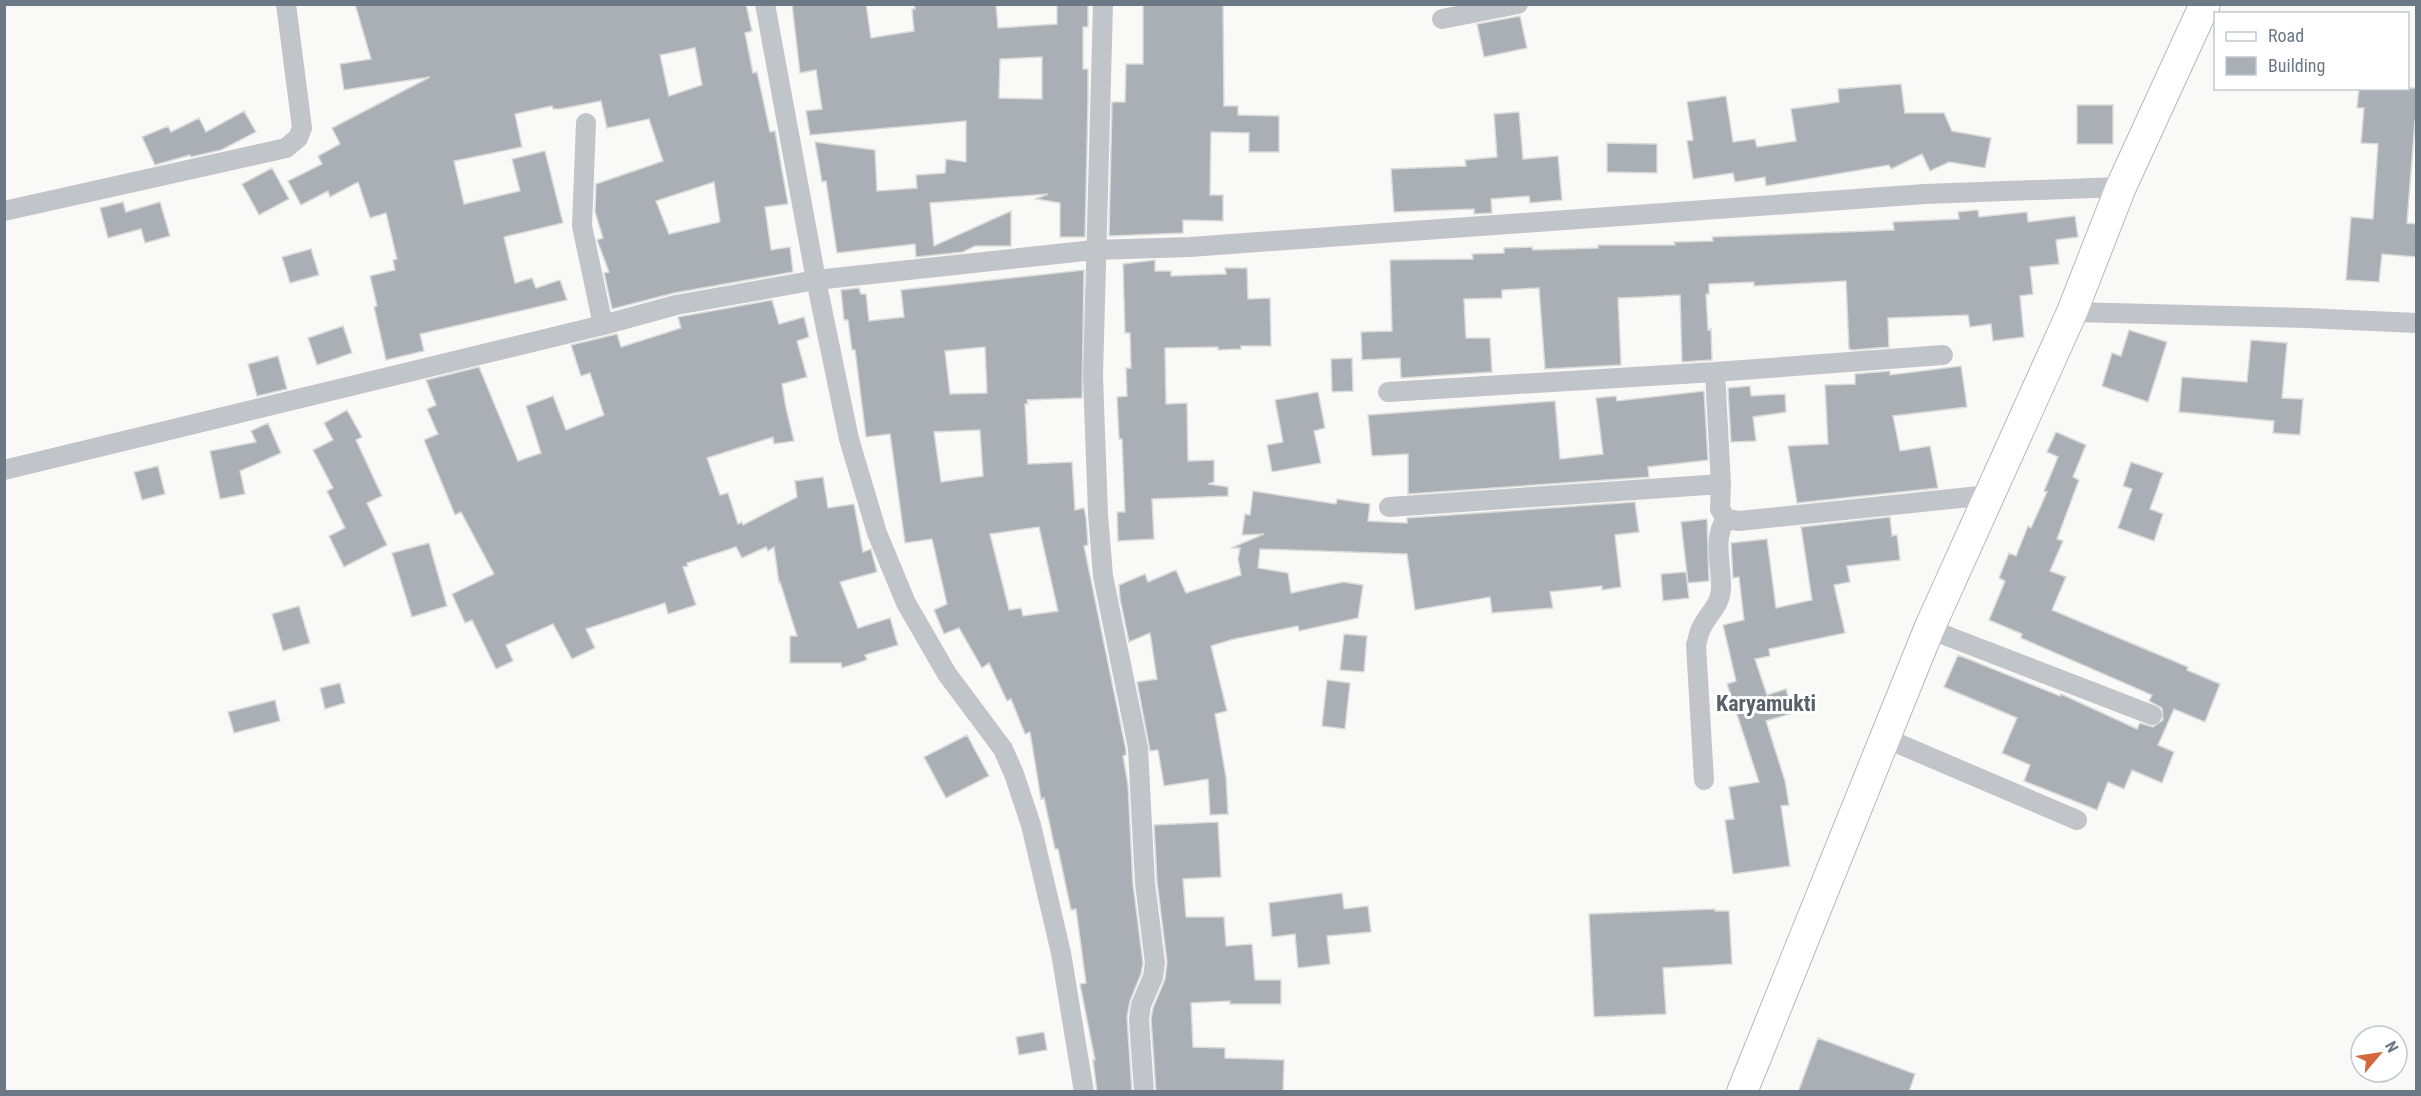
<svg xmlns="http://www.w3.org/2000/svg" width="2421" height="1096" viewBox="0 0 2421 1096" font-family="'Roboto Condensed',sans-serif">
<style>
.building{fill:#a9afb5;stroke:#dbdbd9;stroke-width:1.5;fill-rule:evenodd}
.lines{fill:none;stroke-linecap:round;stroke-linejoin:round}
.primary-casing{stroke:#b4b8bc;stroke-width:32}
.minor{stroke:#c1c4c8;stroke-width:20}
.primary{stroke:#fff;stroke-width:30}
.labels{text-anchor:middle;stroke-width:6;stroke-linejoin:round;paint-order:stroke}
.quarter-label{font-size:22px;font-weight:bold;fill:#58626b;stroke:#fff}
</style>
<rect width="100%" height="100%" fill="#f9f9f7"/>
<path class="building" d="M355 4H746L752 31 745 33 753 73 757 72 770 132 775 131 788 204 765 207 771 250 790 247 793 272 674 293 612 309 604 273 609 272 597 240 603 238 595 212 596 184 663 161 649 119 607 128 601 101 560 109H553L552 106 515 114 522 147 454 161 464 204 520 191 512 159 545 151 563 223 504 237 515 283 532 278 536 288 560 280 567 300 420 334 424 351 386 360 374 307 377 306 370 276 395 270 393 260 397 259 386 213 370 218 358 182 330 197 328 191 301 205 288 181 322 164 318 156 340 144 332 128 430 77 344 90 340 64 371 59ZM695 48 702 85 669 96 660 55ZM714 182 720 222 669 234 656 201Z
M792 4H866L871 38 914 31 912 9H915L914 4H996L998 28 1057 24V4H1088V27H1083V69H1088V102L1085 237H1060V203L1036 199 1048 194 930 203 934 246 1011 211V246H975L963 252 916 257 915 244 837 253 826 181 822 182 815 142 875 150 877 191 917 188 916 175 945 173 946 159 966 162V121L810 135 806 111 822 109 816 70 800 73ZM1042 57V99L999 98 1000 59Z
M1143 4H1223L1224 106H1238V115L1279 116V152H1249V133L1211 132 1210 195H1223V221L1183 220V233L1109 236 1112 102H1125L1126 64H1143Z
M1520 16 1527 48 1484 57 1477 24Z
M1901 84 1905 113H1944L1952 131 1991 138 1985 168 1949 162 1930 171 1922 154 1891 169 1889 165 1766 186 1765 177 1735 182 1733 173 1693 179 1687 141 1693 140 1687 102 1726 96 1733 142 1755 139 1757 147 1796 141 1791 109 1839 102 1838 89Z
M2359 88H2416V121H2415L2407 223 2416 224V257L2382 254 2379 282 2346 280 2351 217 2373 219 2378 144 2361 143 2364 108H2357Z
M2077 105H2113V144H2077Z
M244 111 256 132 221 150 191 157 190 155 155 165 142 137 168 126 171 132 199 118 206 132Z
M1519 112 1523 159 1558 156 1562 200 1530 203 1529 196 1491 199 1492 213 1474 214V209L1394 212 1391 169 1466 166 1465 160 1497 157 1494 114Z
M1607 143 1657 144V173L1607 172Z
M272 168 289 199 259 215 242 184Z
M123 202 126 212 160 202 170 236 145 243 141 229 108 238 100 208Z
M1978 210 1979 217 2027 212 2028 222 2075 216 2078 237 2056 240 2059 264 2030 267 2033 294 2020 296 2024 337 1993 341 1991 324 1970 327 1968 315 1888 318 1889 347 1853 350 1849 349 1846 281 1754 286V282L1709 284V294H1706L1708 330 1711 329 1712 360 1682 362 1680 295 1645 297 1618 298 1621 365 1545 369 1539 288 1502 290V298L1464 299 1466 338H1490L1492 372 1401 378 1400 358 1362 360 1361 332 1392 331 1390 260 1473 259 1472 254 1504 253V248L1532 247 1533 250 1598 248V245H1675L1674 242 1713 241 1712 237 1894 230 1893 222 1959 219 1958 212Z
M311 249 319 275 290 283 282 257Z
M1155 260V271H1171V276L1226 274 1225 268H1247L1248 299 1270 298 1271 346H1241V349L1218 350V347L1165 348 1166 404 1187 403 1188 461 1214 460V482L1208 484 1228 487V496L1152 499 1154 539 1118 541 1117 512H1125L1122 439H1119L1117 397 1127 396 1126 368H1131L1130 333H1125L1123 264Z
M1084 270 1082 398 1027 400 1028 404H1025L1028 464 1072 462 1075 510 1084 508 1086 517 1088 545 1084 546 1126 750V755L1123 756 1128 785 1133 884 1143 963 1141 974 1130 1001 1127 1017 1132 1092H1097L1093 1060H1095L1080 984 1086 983 1076 909 1071 910 1058 849H1055L1044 798 1041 799 1030 732 1025 734 1011 699 1007 701 989 663 982 668 959 628 944 634 934 610 947 604 932 539 905 543 890 434 866 437 855 350H852L848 320H844L841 290 859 288 861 294H866L869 321 904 317 901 290ZM985 347 987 393 950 394 945 351ZM980 430 983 476 941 482 934 432ZM1039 527 1058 611 1023 616 1021 608 1009 610 990 534Z
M772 300 779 324 804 317 809 337 797 341 807 377 782 384 786 408 794 441 774 444 773 437 707 458 720 495 728 493 738 524 742 522 743 525 797 497 795 481 823 477 828 508 854 504 863 552 871 549 877 572 840 582 858 628 890 618 898 645 865 655 867 660 842 668 841 663H790V636H797L780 582 779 583 774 547 768 551 766 547 742 558 736 547 687 563 688 566 683 567 696 605 668 614 665 603 586 629 595 648 572 659 553 624 506 645 513 661 496 669 472 620 465 623 452 594 494 574 461 512 455 515 424 440 438 434 427 409 436 405 426 380 479 367 518 461 541 453 526 406 553 396 566 430 604 415 590 373 581 376 571 345 617 334 621 347 681 328 678 317Z
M343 326 352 353 317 365 308 338Z
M2129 330 2167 342 2148 402 2102 386 2112 353 2121 356Z
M2251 340 2287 343 2282 398 2303 399 2300 435 2273 433 2274 421 2179 412 2182 377 2247 382Z
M278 356 287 389 257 396 248 364Z
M1352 358 1353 391 1332 392 1331 359Z
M1961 366 1967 407 1893 416 1900 451 1930 446 1938 488 1797 503 1788 446 1828 444 1825 385 1855 384V374L1890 371V375Z
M1750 386 1751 396 1785 394 1786 412 1753 417 1756 441 1731 442 1728 388Z
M1704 391 1708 460 1648 467 1649 477 1408 494V454L1372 456 1368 415 1555 401 1560 459 1603 454 1596 398 1616 396 1617 401Z
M1318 392 1325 428 1314 431 1321 463 1272 472 1267 445 1283 442 1275 400Z
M347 410 362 437 356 440 382 496 367 503 387 545 344 567 329 536 345 528 327 491 333 488 313 450 333 440 324 423Z
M268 423 281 453 240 471 245 494 220 499 210 451 256 442 251 431Z
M2056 432 2086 445 2073 477 2079 480 2057 539 2063 541 2050 571 2066 577 2052 610 2188 667 2187 670 2220 684 2205 722 2174 709 2158 745 2174 752 2162 783 2132 770 2124 789 2108 782 2097 810 2024 781 2030 765 2002 753 2017 718 1944 687 1958 655 2060 696 2061 694 2137 729 2140 723 2153 727 2163 720 2162 708 2149 701 2152 695 2021 638 2022 634 1989 620 2005 581 1999 578 2009 553 2016 556 2028 526 2031 528 2047 492 2044 491 2058 457 2047 452Z
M2131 462 2163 473 2150 509 2163 514 2154 541 2118 528 2132 489 2123 486Z
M158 466 165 494 142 500 134 472Z
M1253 491 1336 504 1337 499 1370 504 1368 521 1407 523V518L1635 502 1639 532 1615 535 1621 587 1602 590V586L1550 592 1553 608 1492 613 1490 597 1415 610 1407 554 1260 549 1258 568 1288 573 1291 593 1343 582 1363 585 1358 618 1299 631 1298 626 1234 639 1211 646 1227 711 1215 714 1226 777 1228 814 1210 815 1208 779 1164 786 1158 750 1150 751 1137 682 1157 679 1150 633 1129 642 1120 599 1119 585 1145 574 1148 582 1176 570 1186 593 1241 575 1238 559 1240 548H1231L1264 534 1242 535 1245 514 1250 515Z
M1890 517 1892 536 1897 535 1900 560 1847 566 1850 582 1834 585 1845 633 1769 649 1770 656 1755 659 1767 695 1786 689 1793 713 1766 721 1785 781 1789 805 1781 806 1790 866 1733 874 1725 820 1734 819 1729 787 1759 782 1727 684 1736 681 1723 625 1744 620 1739 577 1733 578 1731 543 1767 539 1776 608 1812 600 1801 527Z
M1707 519 1709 581 1688 583 1681 522Z
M429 543 447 606 412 617 392 553Z
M1686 572 1689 598 1663 601 1661 574Z
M299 606 310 643 283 651 272 614Z
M1344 634 1367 636 1364 672 1340 670Z
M1327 680 1350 683 1345 729 1322 726Z
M340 683 345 703 325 709 320 688Z
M275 700 280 721 234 733 228 712Z
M967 735 989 776 946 798 924 757Z
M1218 822 1221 877 1183 879 1186 917H1224L1226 946 1252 944 1255 980H1281V1004H1230V1001L1191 1003 1193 1047 1225 1048V1058L1284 1060 1283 1092H1156L1151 1019 1153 1008 1165 979 1167 962 1157 882 1154 825Z
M1342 893 1344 909 1368 906 1371 932 1327 936 1330 964 1298 968 1295 934 1272 937 1269 903Z
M1715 909V911H1729L1732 964 1663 968 1666 1014 1594 1017 1589 914Z
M1044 1032 1047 1050 1019 1055 1016 1037Z
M1818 1038 1915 1074 1909 1092H1798Z"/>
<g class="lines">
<g class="primary-casing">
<path id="primary" d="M1742 1092 1929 629 2072 312 2121 187 2205 4"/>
</g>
<path class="minor" d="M765 4 816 280 849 439 877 533 906 603 947 674 1003 749 1014 774 1031 825 1061 953 1084 1092
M1103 4 1093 376 1098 514 1103 576 1138 748 1145 883 1155 963 1153 977 1141 1005 1139 1019 1144 1092
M1442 19 1518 4
M586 123 582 226 603 325 676 305 816 280 1094 250 1190 247 1925 194 2121 187
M4 211 286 148 298 138 302 128 286 4
M2072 312 2306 318 2416 323
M1715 372 1943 355
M1388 392 1715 372 1721 484
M4 470 603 325
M1389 507 1721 484 1720 509 1726 519 1739 521 1989 495
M1929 629 2152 715
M1885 738 2077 820
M1704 780 1696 645C1698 640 1698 635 1700 631 1706 615 1720 607 1721 589 1722 566 1712 538 1726 519"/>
<use href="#primary" class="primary"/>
</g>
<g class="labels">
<g class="quarter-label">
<text x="1766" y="711">Karyamukti</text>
</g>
</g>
<rect width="2421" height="1096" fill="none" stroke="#6b7885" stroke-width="12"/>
<rect x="2214" y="12" width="195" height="78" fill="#ffffff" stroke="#c4c9ce" stroke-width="1.5"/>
<rect x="2226" y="32" width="30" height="9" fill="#ffffff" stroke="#c4c9ce" stroke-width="1.5"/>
<text x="2268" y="42" font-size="18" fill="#6b7885">Road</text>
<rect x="2226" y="57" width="30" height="18" fill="#a9afb5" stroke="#c4c9ce" stroke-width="1.5"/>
<text x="2268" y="72" font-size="18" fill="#6b7885">Building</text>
<g transform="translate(2379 1054) rotate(61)"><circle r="28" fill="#ffffff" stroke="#c4c9ce" stroke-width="1.5"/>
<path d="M0-4.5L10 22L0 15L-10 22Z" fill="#d3673d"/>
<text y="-9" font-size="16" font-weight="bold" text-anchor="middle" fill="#6b7885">N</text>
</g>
</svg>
